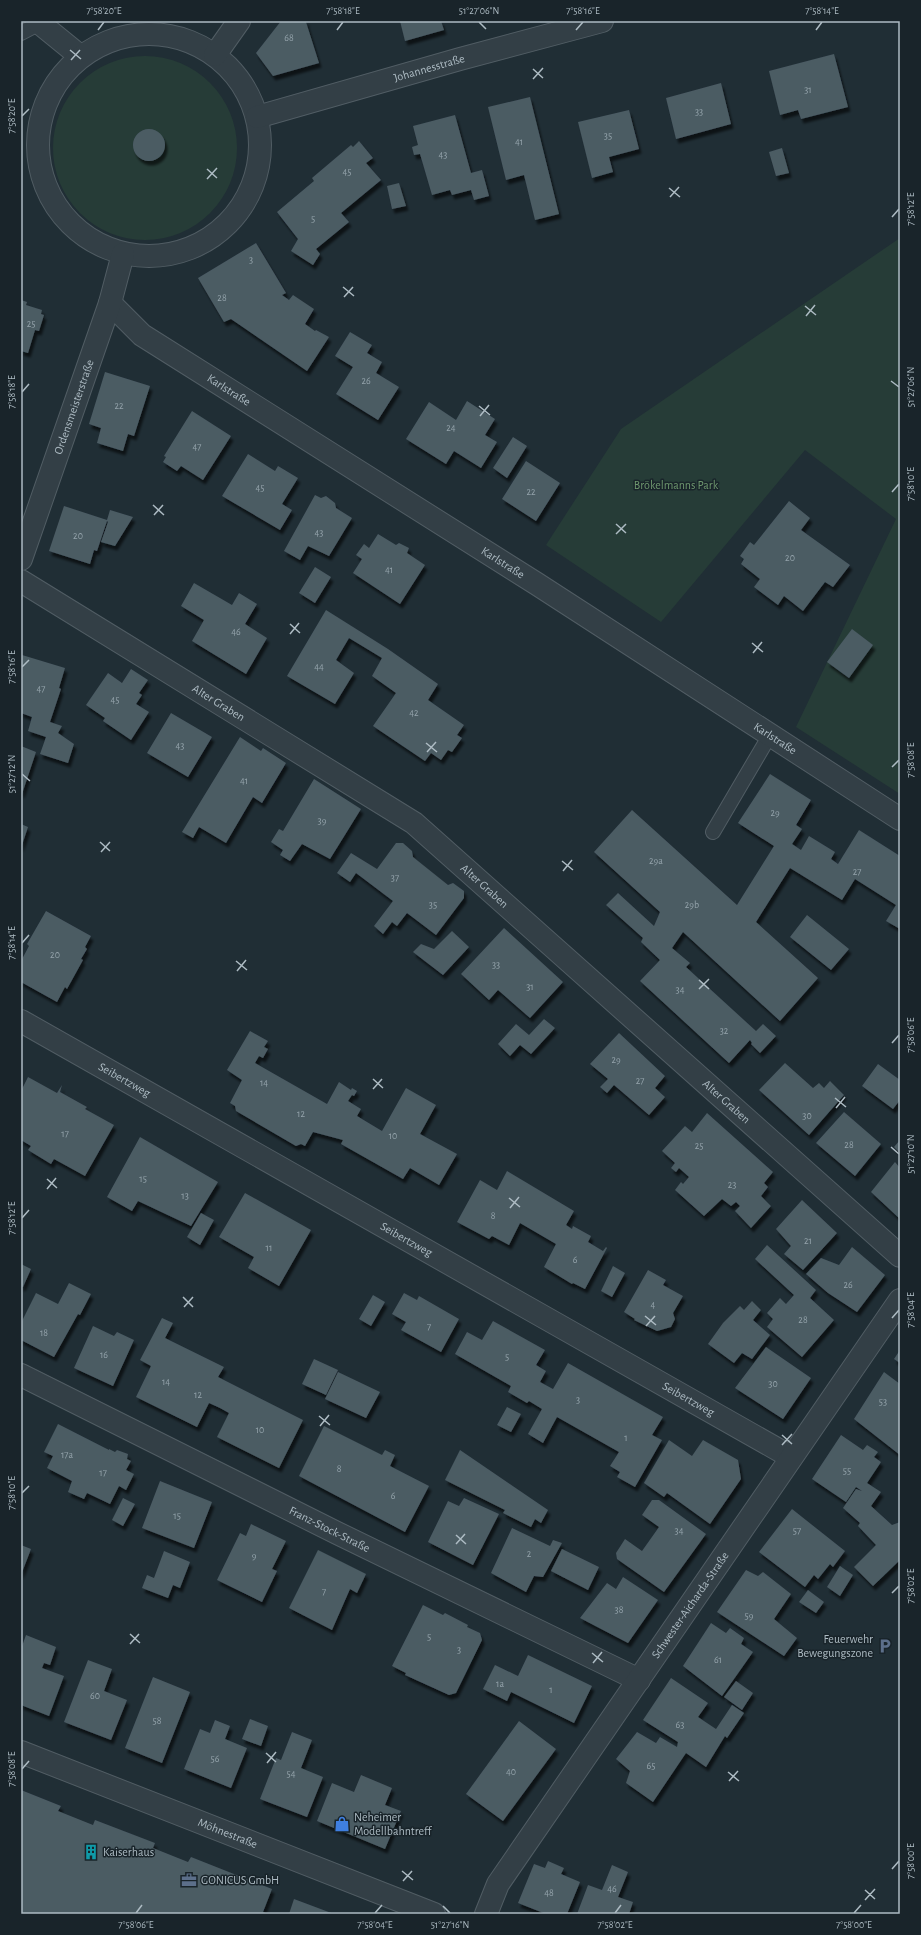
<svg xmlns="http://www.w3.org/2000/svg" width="921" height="1935" viewBox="0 0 921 1935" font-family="'Alegreya Sans',sans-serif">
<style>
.green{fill:#263c37}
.building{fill:#4b5b64;filter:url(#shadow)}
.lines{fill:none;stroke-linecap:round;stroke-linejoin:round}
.service-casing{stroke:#515d64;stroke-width:16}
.minor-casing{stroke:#515d64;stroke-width:24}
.service{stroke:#333f46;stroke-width:14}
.minor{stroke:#333f46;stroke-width:22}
.ticks{fill:none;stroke:#adbbc3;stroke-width:1.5}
.labels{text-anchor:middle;stroke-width:3;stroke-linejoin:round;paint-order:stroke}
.number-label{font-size:10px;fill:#94a3ab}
.street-label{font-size:12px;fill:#adbbc3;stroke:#19242a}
.park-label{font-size:12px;fill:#6e976e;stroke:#19242a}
.poi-label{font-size:12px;fill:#adbbc3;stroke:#19242a;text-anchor:start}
.neatline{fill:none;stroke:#adbbc3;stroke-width:1.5}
.ticks-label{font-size:10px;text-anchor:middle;fill:#adbbc3}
</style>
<defs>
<filter id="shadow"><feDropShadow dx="2.5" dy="4.5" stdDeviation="1" flood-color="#0009"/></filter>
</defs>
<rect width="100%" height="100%" fill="#202e35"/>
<path class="green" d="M53 148a92 92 0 1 1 184 0a92 92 0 1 1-184 0Z
M900 238V794L796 727 896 519 805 450 661 622 546 545 621 429Z"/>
<path class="building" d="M281 21H308L306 22 319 63 273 76 256 53Z
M400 21H441L444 30 405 41Z
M834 54 848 107 801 119 798 110 780 115 769 71Z
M721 83 731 124 676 139 666 98Z
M530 97 559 214 535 220 524 175 506 180 488 107Z
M629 110 639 149 609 157 613 172 592 178 578 122Z
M455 115 471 173 482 170 489 196 474 200 471 190 452 195 450 190 432 195 420 154 414 155 412 147 418 145 413 126Z
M133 145a16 16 0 1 1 32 0a16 16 0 1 1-32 0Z
M359 141 373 158 366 163 381 180 341 213 349 222 316 249 320 254 313 265 291 251 298 239 277 212 314 181 312 178 351 145 353 147Z
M782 148 789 173 776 176 769 152Z
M399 183 406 206 392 209 387 186Z
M256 243 286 293 282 295 289 300 293 295 314 309 305 324 315 331 316 330 329 337 307 371 231 319 224 322 198 278Z
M21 300 27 302 26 305 42 310 41 314 44 315 39 331 35 330 28 353 21 351Z
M350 332 372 345 367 353 382 362 376 373 399 387 378 420 336 394 353 367 335 356Z
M105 372 150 386 134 436 128 434 123 451 97 443 101 428 89 424Z
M467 401 495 419 485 435 497 442 481 468 454 451 446 464 406 439 429 402 456 420Z
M192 411 231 436 203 480 181 466 177 471 163 462 166 457 164 456Z
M513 437 527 446 507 478 493 468Z
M248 454 275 471 278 466 298 478 282 504 292 510 280 530 222 496Z
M526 461 560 483 536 521 502 499Z
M315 495 321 498 326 496 335 503 336 508 352 518 329 556 308 546 300 560 284 551Z
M789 501 810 518 801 530 850 565 833 587 825 582 803 611 784 596 778 605 754 587 760 579 741 564 744 559 740 556 750 542 754 545Z
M64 506 107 520 110 510 133 517 115 546 101 542 108 522 107 521 97 551 94 550 90 564 49 551Z
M378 534 396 545 399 543 409 548 407 553 425 565 400 604 353 573 362 559 356 555 364 544 369 548Z
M315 567 331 577 315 603 299 593Z
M194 583 232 605 239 593 257 604 245 624 267 638 246 674 192 641 204 620 181 606Z
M326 610 388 649 438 684 428 700 464 725 457 735 462 738 452 752 448 750 441 760 431 753 425 761 373 726 396 693 372 676 382 658 349 638 336 660 354 673 335 704 287 676Z
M852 629 873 645 849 678 827 662Z
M22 655 65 668 59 688 61 689 50 722 62 726 58 733 74 744 68 763 40 754 46 737 28 731 32 717 21 713Z
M131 669 148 680 139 693 142 695 136 704 149 712 131 740 103 721 105 718 86 705 108 673 122 683Z
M171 713 212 737 188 777 147 753Z
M240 737 261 751 263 748 286 763 262 803 253 797 226 843 199 827 193 838 182 832Z
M21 746 36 752 22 794 21 793Z
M770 774 811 800 796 825 802 829 792 844 801 850 809 836 835 852 831 859 838 864 859 830 900 856V929L886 921 896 905 855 879 842 900 790 868 756 922 818 978 780 1021 683 932 672 948 690 963 686 967 756 1031 763 1024 776 1036 760 1053 751 1044 752 1043 750 1040 729 1063 640 981 660 960 641 942 643 938 606 905 618 893 654 926 660 912 594 852 632 810 737 905 774 846 738 823Z
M314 779 361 809 330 859 302 844 290 861 280 855 283 850 271 842 279 829 283 831Z
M21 824 28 827 21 848Z
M396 843H403L412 851 413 857 448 885 453 883 464 891V898L436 935 407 913 397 926 392 922 383 934 374 926 393 901 356 873 350 882 337 873 351 853 377 869Z
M46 911 91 936 85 947 87 949 81 959 83 960 67 989 65 987 57 1002 21 982V961L29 946 27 944Z
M807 915 849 949 831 970 790 937Z
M504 928 563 982 530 1018 498 990 489 1000 461 974Z
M452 931 469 947 443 975 413 952 421 944 434 949Z
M544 1019 555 1028 531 1054 520 1045 510 1056 498 1044 516 1024 529 1035Z
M250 1031 268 1041 264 1047 268 1049 263 1058 259 1056 255 1063 327 1104 339 1082 351 1090 352 1088 357 1091 354 1096 352 1095 348 1101 361 1109 357 1116 382 1131 406 1088 436 1105 420 1134 457 1154 439 1185 410 1168 403 1179 341 1144 343 1140 313 1132 305 1146 301 1144 296 1146 236 1111 235 1106 230 1103 242 1080 227 1070Z
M619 1033 665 1076 655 1088 665 1097 649 1115 614 1085 607 1093 600 1087 608 1079 590 1064Z
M785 1063 813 1088 819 1083 824 1088 830 1081 844 1095 809 1135 759 1090Z
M878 1064 900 1080V1100L893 1109 862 1086Z
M28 1077 57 1093 62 1085 60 1092 87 1107 85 1109 114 1125 85 1176 54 1159 51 1164 28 1150 31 1146 21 1140V1091Z
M844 1112 881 1144 855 1176 816 1143Z
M707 1113 773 1172 764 1183 768 1187 761 1196 771 1206 751 1228 735 1211 740 1206 736 1202 731 1206 722 1199 704 1216 675 1190 681 1182 683 1184 689 1177 679 1168 676 1172 671 1168 675 1163 662 1151 685 1126 692 1132Z
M140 1137 218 1182 191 1226 138 1201 132 1211 107 1197Z
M900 1140V1153L894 1147Z
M895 1162 900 1168V1219L871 1192Z
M507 1171 574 1211 566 1225 572 1229 573 1226 591 1236 588 1242 603 1251 606 1247 607 1248 585 1289 573 1283 572 1284 544 1267 556 1244 520 1223 509 1245 492 1236 489 1239 457 1222 480 1180 497 1190Z
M245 1193 311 1230 279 1286 248 1268 254 1257 219 1237Z
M802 1200 837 1233 803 1270 784 1254 791 1246 776 1229Z
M201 1213 214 1220 200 1245 187 1237Z
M767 1245 816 1290 810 1298 834 1320 802 1357 767 1327 773 1319 767 1313 780 1298 786 1304 794 1295 755 1259Z
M852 1247 885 1275 857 1312 828 1293 806 1274 821 1258 839 1265Z
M21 1264 31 1269 23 1287 21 1286Z
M613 1266 625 1273 612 1297 601 1291Z
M648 1270 666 1280 663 1285 683 1296 673 1313 675 1319 671 1327 657 1331 634 1320 635 1319 624 1312Z
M69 1283 91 1294 80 1315 78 1314 54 1357 21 1340V1323L36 1293 58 1304Z
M404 1293 417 1300 419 1296 459 1319 441 1352 401 1330 406 1322 392 1314Z
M373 1295 385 1302 371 1326 359 1319Z
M752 1301 761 1310 753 1320 770 1335 752 1359 742 1353 734 1363 708 1344 723 1323 740 1306 744 1310Z
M162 1318 173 1323 165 1338 224 1367 218 1377 303 1420 279 1468 217 1437 229 1413 220 1408 209 1403 197 1427 136 1397 151 1366 140 1360Z
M493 1321 545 1350 536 1365 546 1371 540 1382 553 1389 568 1363 663 1417 652 1435 662 1440 635 1487 617 1477 620 1472 610 1466 619 1452 557 1417 543 1443 528 1434 542 1409 529 1401 527 1403 508 1392 511 1386 455 1354 467 1332 482 1340Z
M93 1326 114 1336 117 1332 134 1340 113 1386 74 1368Z
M766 1347 811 1378 783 1419 735 1388Z
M900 1350V1363L894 1359Z
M314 1359 338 1370 326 1395 302 1384Z
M338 1372 380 1392 366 1418 325 1399Z
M884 1372 900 1384V1455L854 1419Z
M507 1407 521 1414 511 1432 497 1425Z
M58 1424 109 1450V1449L115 1452 117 1450 128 1454 127 1459 131 1461 126 1470 134 1474 126 1490 119 1486 110 1504 87 1493 84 1499 68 1492 72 1481 47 1468 53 1456 44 1452Z
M324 1426 382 1455 385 1450 395 1455 390 1466 429 1486 405 1532 299 1476Z
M841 1435 863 1450 867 1445 878 1452 874 1457 881 1462 867 1483 881 1492 871 1506 892 1525 900 1522V1560L873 1586 854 1567 876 1545 858 1526 860 1523 843 1508 856 1489 862 1491 856 1487 846 1502 812 1479Z
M669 1440 692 1456 703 1440 738 1460 741 1479 710 1524 667 1493 664 1497 644 1483Z
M460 1450 548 1510 541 1523 535 1519 531 1527 503 1513 505 1510 445 1480Z
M160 1481 212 1502 194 1548 142 1528Z
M123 1498 135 1504 123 1526 112 1520Z
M464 1498 499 1514 473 1565 428 1542 448 1501 459 1506Z
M652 1500H659L706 1534 664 1592 617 1559 616 1553 625 1539 642 1551 659 1527 642 1515Z
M792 1509 845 1551 833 1567 830 1564 818 1579 814 1575 805 1587 759 1552Z
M251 1524 286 1541 272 1569 277 1571 262 1602 217 1580 240 1533 246 1536Z
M512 1528 550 1546 553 1540 562 1543 543 1577 534 1576 526 1592 491 1573Z
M21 1545 31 1549 21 1575Z
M562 1549 599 1567 588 1590 551 1571Z
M318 1550 366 1574 357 1593 350 1589 332 1630 289 1608Z
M164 1551 190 1562 180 1588 173 1585 168 1598 142 1588 147 1575 154 1578Z
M840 1566 853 1575 840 1596 827 1587Z
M746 1570 758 1576 763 1572 791 1594 774 1619 797 1638 784 1656 717 1612Z
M623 1577 658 1600 628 1643 580 1618 607 1583 616 1589Z
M808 1590 824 1602 816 1613 799 1602Z
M423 1605 443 1615 445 1613 468 1625 467 1627 480 1633 482 1640 456 1693 449 1695 405 1675 406 1673 392 1666Z
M711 1623 726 1633 730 1628 744 1638 741 1644 753 1652 722 1696 683 1666Z
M26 1635 56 1647 50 1665 44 1663 42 1668 64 1676 49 1716 21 1705V1649Z
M528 1655 592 1686 574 1723 511 1692 507 1701 483 1689 495 1665 518 1676Z
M88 1660 112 1669 104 1691 127 1700 111 1740 64 1722Z
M153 1677 190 1692 162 1763 125 1748Z
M671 1678 708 1703 698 1717 716 1729 732 1705 744 1713 727 1738 725 1736 706 1767 686 1753 653 1802 626 1783 630 1771 616 1759 637 1732 656 1743 660 1737 677 1747 678 1742 643 1720Z
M736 1681 753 1693 742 1710 724 1697Z
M250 1719 268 1726 261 1746 242 1739Z
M215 1720 230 1726 225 1739 247 1748 231 1788 184 1769 200 1729 210 1733Z
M519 1721 556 1749 503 1821 466 1794Z
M292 1732 312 1740 301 1768 323 1777 307 1817 260 1799 276 1758 281 1760Z
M361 1775 392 1788 385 1805 401 1811 385 1849 317 1821 332 1783 354 1792Z
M21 1790 61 1806 58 1811 93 1825 95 1820 155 1843 153 1848 188 1862 191 1857 272 1889 263 1912 268 1914H21Z
M548 1861 564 1868 561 1874 580 1882 567 1914H546L518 1903 534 1864 545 1868Z
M612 1865 628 1872 618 1897 633 1902 629 1914H577L588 1885 602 1890Z
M294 1899 334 1914H289Z"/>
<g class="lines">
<g class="service-casing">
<path id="service" d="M21 33 40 23
M713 832 770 735"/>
</g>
<g class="minor-casing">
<g id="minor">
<path d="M37 21 80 56"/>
<circle cx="149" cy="145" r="111"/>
<path d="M215 55 239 21"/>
<path id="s1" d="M257 117 460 59 602 21"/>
<path id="s2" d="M110 303 142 335 537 584 900 819"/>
<path id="s3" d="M21 559 110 303 123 254"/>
<path id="s4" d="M21 581 414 823 900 1256"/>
<path id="s5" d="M21 1021 791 1457"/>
<path id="s6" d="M21 1375 337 1533 639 1680"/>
<path id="s7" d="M21 1752 434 1914"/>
<path id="s8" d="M486 1914 498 1884 900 1300"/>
</g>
</g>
<use href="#service" class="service"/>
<use href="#minor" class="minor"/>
</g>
<path class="ticks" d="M479 22 486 29M98 30 104 22M337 30 343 22M576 30 583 22M816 30 822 22M70 50 81 59M71 60 80 50M533 69 543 78M533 79 543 68M22 116 29 109M207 169 217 178M207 179 217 168M669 188 680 197M670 197 679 187M892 217 899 209M343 287 354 296M344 297 353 287M805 306 816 315M806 316 815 305M891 381 899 387M22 392 29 384M479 406 490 415M480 416 489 405M892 492 899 484M153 505 164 515M154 515 163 505M616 524 626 533M616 534 626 524M290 624 300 633M290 634 299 623M752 643 763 652M753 653 762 642M22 667 29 660M426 743 437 752M427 752 436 742M892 767 899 760M22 774 30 781M100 842 110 851M101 852 110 842M562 861 573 870M563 871 572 860M22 943 29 935M236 961 247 970M237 971 246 960M699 980 709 989M699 989 709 979M892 1043 899 1035M373 1079 383 1088M373 1089 382 1079M835 1098 846 1107M836 1108 845 1097M891 1147 899 1154M47 1179 57 1188M47 1189 56 1178M509 1198 520 1207M510 1208 519 1197M22 1218 29 1210M183 1297 193 1307M184 1307 193 1297M645 1316 656 1325M892 1318 899 1310M646 1326 655 1316M319 1416 330 1425M320 1426 329 1415M782 1435 792 1444M782 1445 792 1434M22 1493 29 1486M456 1535 466 1544M456 1544 465 1534M892 1593 899 1586M130 1634 140 1643M130 1644 139 1634M592 1653 603 1662M593 1663 602 1652M266 1753 276 1762M267 1763 276 1752M22 1769 29 1761M728 1772 739 1781M729 1781 738 1771M892 1869 899 1861M402 1871 413 1880M403 1881 412 1871M865 1890 875 1899M865 1900 875 1889M443 1906 450 1913M136 1913 142 1905M375 1913 382 1905M615 1913 621 1905M854 1913 861 1905"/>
<defs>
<g id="parking-bare" transform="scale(1.2)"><path d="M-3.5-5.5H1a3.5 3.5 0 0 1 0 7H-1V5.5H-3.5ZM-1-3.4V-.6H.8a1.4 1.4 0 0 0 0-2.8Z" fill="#5c6f8a" stroke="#19242a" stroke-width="2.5" paint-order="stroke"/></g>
<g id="shop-bare" transform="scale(1.2)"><path d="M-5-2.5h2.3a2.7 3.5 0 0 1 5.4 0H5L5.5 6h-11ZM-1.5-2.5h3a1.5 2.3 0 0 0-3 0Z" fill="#3f7fe0" stroke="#19242a" stroke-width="2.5" paint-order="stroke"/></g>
<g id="building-bare" transform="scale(1.2)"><path d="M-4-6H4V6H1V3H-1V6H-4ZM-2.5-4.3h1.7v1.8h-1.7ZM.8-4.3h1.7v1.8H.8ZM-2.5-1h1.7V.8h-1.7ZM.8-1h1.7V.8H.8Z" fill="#0f9aa8" stroke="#19242a" stroke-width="2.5" paint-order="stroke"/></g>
<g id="office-bare" transform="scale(1.2)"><path d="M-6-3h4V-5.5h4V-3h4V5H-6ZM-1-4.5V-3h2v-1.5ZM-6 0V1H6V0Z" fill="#5c6f8a" stroke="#19242a" stroke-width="2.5" paint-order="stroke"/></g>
</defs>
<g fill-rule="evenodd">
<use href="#parking-bare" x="885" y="1646"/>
<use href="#shop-bare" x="342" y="1824"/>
<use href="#building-bare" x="91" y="1852"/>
<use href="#office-bare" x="189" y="1880"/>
</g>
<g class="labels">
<g class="number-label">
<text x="289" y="41">68</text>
<text x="808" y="93">31</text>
<text x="699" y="115">33</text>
<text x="608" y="139">35</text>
<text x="519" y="145">41</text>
<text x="443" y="158">43</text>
<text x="347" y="175">45</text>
<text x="313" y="222">5</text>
<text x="251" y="263">3</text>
<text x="222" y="301">28</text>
<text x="31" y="327">25</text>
<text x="366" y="384">26</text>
<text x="119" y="409">22</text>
<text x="451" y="431">24</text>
<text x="197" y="450">47</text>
<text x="260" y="491">45</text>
<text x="531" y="495">22</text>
<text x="319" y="536">43</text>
<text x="78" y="539">20</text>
<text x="790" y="561">20</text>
<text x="389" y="573">41</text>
<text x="236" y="635">46</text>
<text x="319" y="670">44</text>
<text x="41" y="692">47</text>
<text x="115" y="703">45</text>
<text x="414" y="716">42</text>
<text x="180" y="749">43</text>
<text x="244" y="784">41</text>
<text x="775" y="816">29</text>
<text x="322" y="824">39</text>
<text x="656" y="864">29a</text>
<text x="857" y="875">27</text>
<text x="395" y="881">37</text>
<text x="433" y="908">35</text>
<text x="692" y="908">29b</text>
<text x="55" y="958">20</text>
<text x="496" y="968">33</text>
<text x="530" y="990">31</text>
<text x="680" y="993">34</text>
<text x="724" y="1034">32</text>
<text x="616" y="1063">29</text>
<text x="640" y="1084">27</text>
<text x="264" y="1086">14</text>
<text x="301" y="1117">12</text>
<text x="807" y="1119">30</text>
<text x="65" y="1137">17</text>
<text x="393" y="1139">10</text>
<text x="849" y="1148">28</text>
<text x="699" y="1149">25</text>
<text x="143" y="1182">15</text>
<text x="732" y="1188">23</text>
<text x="185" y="1199">13</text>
<text x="493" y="1219">8</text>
<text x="808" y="1244">21</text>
<text x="269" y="1251">11</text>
<text x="575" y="1263">6</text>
<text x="848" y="1288">26</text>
<text x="653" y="1308">4</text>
<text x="803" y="1323">28</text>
<text x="429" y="1330">7</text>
<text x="44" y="1336">18</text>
<text x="104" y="1358">16</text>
<text x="507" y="1360">5</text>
<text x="166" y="1385">14</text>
<text x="773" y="1387">30</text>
<text x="198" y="1398">12</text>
<text x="578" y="1403">3</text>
<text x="883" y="1405">53</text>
<text x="260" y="1433">10</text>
<text x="626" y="1441">1</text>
<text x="67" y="1458">17a</text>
<text x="339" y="1472">8</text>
<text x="847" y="1474">55</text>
<text x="103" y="1476">17</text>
<text x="393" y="1499">6</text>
<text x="177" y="1519">15</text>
<text x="679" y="1534">34</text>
<text x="797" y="1534">57</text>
<text x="529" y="1557">2</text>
<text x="254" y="1559">9</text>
<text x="324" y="1595">7</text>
<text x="619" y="1613">38</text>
<text x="749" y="1619">59</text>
<text x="429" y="1640">5</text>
<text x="459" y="1653">3</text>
<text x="718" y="1663">61</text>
<text x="500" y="1687">1a</text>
<text x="551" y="1693">1</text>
<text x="95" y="1699">60</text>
<text x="157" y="1724">58</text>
<text x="680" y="1728">63</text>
<text x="215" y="1762">56</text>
<text x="651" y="1769">65</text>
<text x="511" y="1775">40</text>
<text x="291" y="1777">54</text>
<text x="612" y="1892">46</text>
<text x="549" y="1896">48</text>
</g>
<g class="street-label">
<text dy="4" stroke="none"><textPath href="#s1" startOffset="179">Johannesstraße</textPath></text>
<text dy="4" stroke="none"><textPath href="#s2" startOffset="148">Karlstraße</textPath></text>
<text dy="4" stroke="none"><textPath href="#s3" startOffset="161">Ordensmeisterstraße</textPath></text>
<text dy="4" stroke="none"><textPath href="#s2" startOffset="472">Karlstraße</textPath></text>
<text dy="4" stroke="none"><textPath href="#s4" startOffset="232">Alter Graben</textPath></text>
<text dy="4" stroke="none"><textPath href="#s2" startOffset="796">Karlstraße</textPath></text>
<text dy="4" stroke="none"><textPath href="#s4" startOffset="556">Alter Graben</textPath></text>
<text dy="4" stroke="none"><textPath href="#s5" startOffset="119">Seibertzweg</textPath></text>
<text dy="4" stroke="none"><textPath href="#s4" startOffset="880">Alter Graben</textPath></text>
<text dy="4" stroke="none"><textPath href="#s5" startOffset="443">Seibertzweg</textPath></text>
<text dy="4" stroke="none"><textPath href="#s5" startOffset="767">Seibertzweg</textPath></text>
<text dy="4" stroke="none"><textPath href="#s6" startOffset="345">Franz-Stock-Straße</textPath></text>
<text dy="4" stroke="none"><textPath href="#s8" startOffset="371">Schwester-Aicharda-Straße</textPath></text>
<text dy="4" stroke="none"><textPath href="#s7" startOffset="222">Möhnestraße</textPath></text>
</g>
<g class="park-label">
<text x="676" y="489">Brökelmanns Park</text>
</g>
<g class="poi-label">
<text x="873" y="1643" text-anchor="end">Feuerwehr<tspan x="873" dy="14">Bewegungszone</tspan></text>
<text x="354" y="1821">Neheimer<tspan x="354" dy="14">Modellbahntreff</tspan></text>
<text x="103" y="1856">Kaiserhaus</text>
<text x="201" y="1884">GONICUS GmbH</text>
</g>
</g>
<rect width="921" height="1935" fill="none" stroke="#19242a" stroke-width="44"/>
<rect x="22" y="22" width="877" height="1891" class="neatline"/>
<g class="ticks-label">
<text x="104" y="14">7°58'20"E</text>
<text x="343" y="14">7°58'18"E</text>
<text x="479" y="14">51°27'06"N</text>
<text x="583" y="14">7°58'16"E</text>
<text x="822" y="14">7°58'14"E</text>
<text transform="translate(11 116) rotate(-90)" y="4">7°58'20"E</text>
<text transform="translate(910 209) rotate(-90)" y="4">7°58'12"E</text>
<text transform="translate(910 387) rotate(-90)" y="4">51°27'06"N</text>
<text transform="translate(11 392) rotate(-90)" y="4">7°58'18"E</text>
<text transform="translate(910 484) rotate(-90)" y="4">7°58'10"E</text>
<text transform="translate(11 667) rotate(-90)" y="4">7°58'16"E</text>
<text transform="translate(910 760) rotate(-90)" y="4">7°58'08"E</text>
<text transform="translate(11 774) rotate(-90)" y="4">51°27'12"N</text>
<text transform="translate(11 943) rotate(-90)" y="4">7°58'14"E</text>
<text transform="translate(910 1035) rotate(-90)" y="4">7°58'06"E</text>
<text transform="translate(910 1154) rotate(-90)" y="4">51°27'10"N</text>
<text transform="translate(11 1218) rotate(-90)" y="4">7°58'12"E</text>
<text transform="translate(910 1310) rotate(-90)" y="4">7°58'04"E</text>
<text transform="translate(11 1493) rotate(-90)" y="4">7°58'10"E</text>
<text transform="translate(910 1586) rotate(-90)" y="4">7°58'02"E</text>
<text transform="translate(11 1769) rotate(-90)" y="4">7°58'08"E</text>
<text transform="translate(910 1861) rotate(-90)" y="4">7°58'00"E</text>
<text x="136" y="1928">7°58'06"E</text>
<text x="375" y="1928">7°58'04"E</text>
<text x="450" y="1928">51°27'16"N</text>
<text x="615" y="1928">7°58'02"E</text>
<text x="854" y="1928">7°58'00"E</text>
</g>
</svg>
